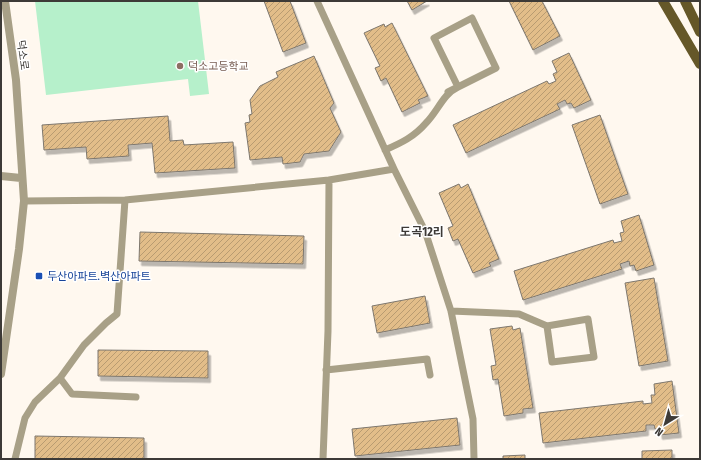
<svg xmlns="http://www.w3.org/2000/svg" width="701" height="460" viewBox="0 0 701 460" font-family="'Fira Sans Condensed','Noto Sans KR',sans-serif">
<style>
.pitch{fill:#b6f0cb}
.building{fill:url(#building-hatch);stroke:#7d776e;filter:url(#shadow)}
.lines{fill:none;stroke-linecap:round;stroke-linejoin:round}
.lane{stroke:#a8a087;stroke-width:7}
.street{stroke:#a8a087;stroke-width:8}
.primary{stroke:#655728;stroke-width:10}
.education-dot{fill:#8d6e63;stroke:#fff;stroke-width:1.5}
.transit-dot{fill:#1a4fb4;stroke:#fff;stroke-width:1.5}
.labels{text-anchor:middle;stroke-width:3;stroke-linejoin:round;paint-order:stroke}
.street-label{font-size:11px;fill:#3d3a37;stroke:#fff}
.education-label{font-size:11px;fill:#785e54;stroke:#fff;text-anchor:start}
.transit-label{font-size:11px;fill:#164399;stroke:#fff;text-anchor:start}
.neighbourhood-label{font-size:12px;font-weight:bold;fill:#3d3a37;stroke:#fff}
</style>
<defs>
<pattern id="building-hatch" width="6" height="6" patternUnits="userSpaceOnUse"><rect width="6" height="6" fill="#e2bd89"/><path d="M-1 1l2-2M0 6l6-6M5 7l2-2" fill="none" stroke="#b89b71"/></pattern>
<filter id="shadow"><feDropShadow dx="2.5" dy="4.5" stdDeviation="0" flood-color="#0004"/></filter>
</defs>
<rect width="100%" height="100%" fill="#fff8ef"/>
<path class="pitch" d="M35 1H198L209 94 190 96 188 79 46 95Z"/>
<path class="building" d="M264 1H290L306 43 283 52Z
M407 1H427L412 10Z
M509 1H542L560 36 533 50Z
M392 23 428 96 418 100 420 103 402 112 386 78 381 81 375 68 380 66 364 33 384 24 385 27Z
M569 53 591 100 574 108 571 103 567 104 565 100 557 104 560 109 466 153 453 125 547 81 549 84 556 81 553 74 557 72 552 61Z
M314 56 334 103 330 108 341 132 329 151 304 154 300 162 283 164 282 157 250 160 245 123 250 122 249 115 252 114 250 100 260 86 278 77 276 72Z
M600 115 628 194 600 204 572 125Z
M168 116 170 141 183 140 184 145 233 142 235 168 155 173 152 143 128 145 129 156 87 159 86 147 44 150 42 125Z
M459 184 461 188 468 184 499 259 489 263 491 266 473 273 458 239 453 241 448 228 453 226 439 193Z
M639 215 654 265 636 271 634 265 630 266 629 261 620 264 622 269 523 300 514 271 613 240 614 243 622 241 620 233 624 232 621 221Z
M140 232 304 236 303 264 139 261Z
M654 278 668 361 639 366 625 283Z
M425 296 430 323 377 333 372 306Z
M512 326 513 330 520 328 533 408 523 409V413L504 416 498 379 493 380 491 366 496 365 490 329Z
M98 350 208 351V378L98 376Z
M672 381 679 433 660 435 659 429H655L654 425H646V431L543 443 539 413 643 401V404L652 403 651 395H655L654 384Z
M457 418 460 445 355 456 352 429Z
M35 436 144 438V459H35Z
M672 450V459H642V451Z
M525 455V459H533H503V456Z"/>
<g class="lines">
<path class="lane" d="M317 1 394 169
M385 150C401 143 414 137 426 123 438 111 443 94 458 87L434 38 472 18 496 68 448 92
M329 180 394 169 425 231 451 311 473 419 474 459
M24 201 125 200 329 180 328 331 323 459
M451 311 519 314 547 326 588 319 594 357 552 362 547 326
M326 370 427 359 430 375
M60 378 72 394 136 397
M15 459 25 418 35 402 60 378 84 345 106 323 117 314 125 200"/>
<path class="street" d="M1 176 21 178
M1 374 19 249 24 201 16 80 5 1"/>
<path class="primary" d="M663 1 700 64
M685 1 700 32"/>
</g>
<circle class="education-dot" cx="180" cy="66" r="4"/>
<rect class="transit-dot" x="35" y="272" width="8" height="8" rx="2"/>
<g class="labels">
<g class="street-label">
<text transform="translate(23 55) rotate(82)" y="4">덕소로</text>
</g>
<g class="education-label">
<text x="188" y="70">덕소고등학교</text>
</g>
<g class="transit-label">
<text x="47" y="280">두산아파트.벽산아파트</text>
</g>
<g class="neighbourhood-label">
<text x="422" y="236">도곡12리</text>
</g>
</g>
<rect width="701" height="460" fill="none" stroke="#3d3a37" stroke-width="4"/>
<g transform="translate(665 424) rotate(217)" stroke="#ffffff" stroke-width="3" paint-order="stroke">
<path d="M0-3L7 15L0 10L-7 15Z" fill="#3d3a37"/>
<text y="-6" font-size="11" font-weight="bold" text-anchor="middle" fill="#3d3a37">N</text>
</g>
</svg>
